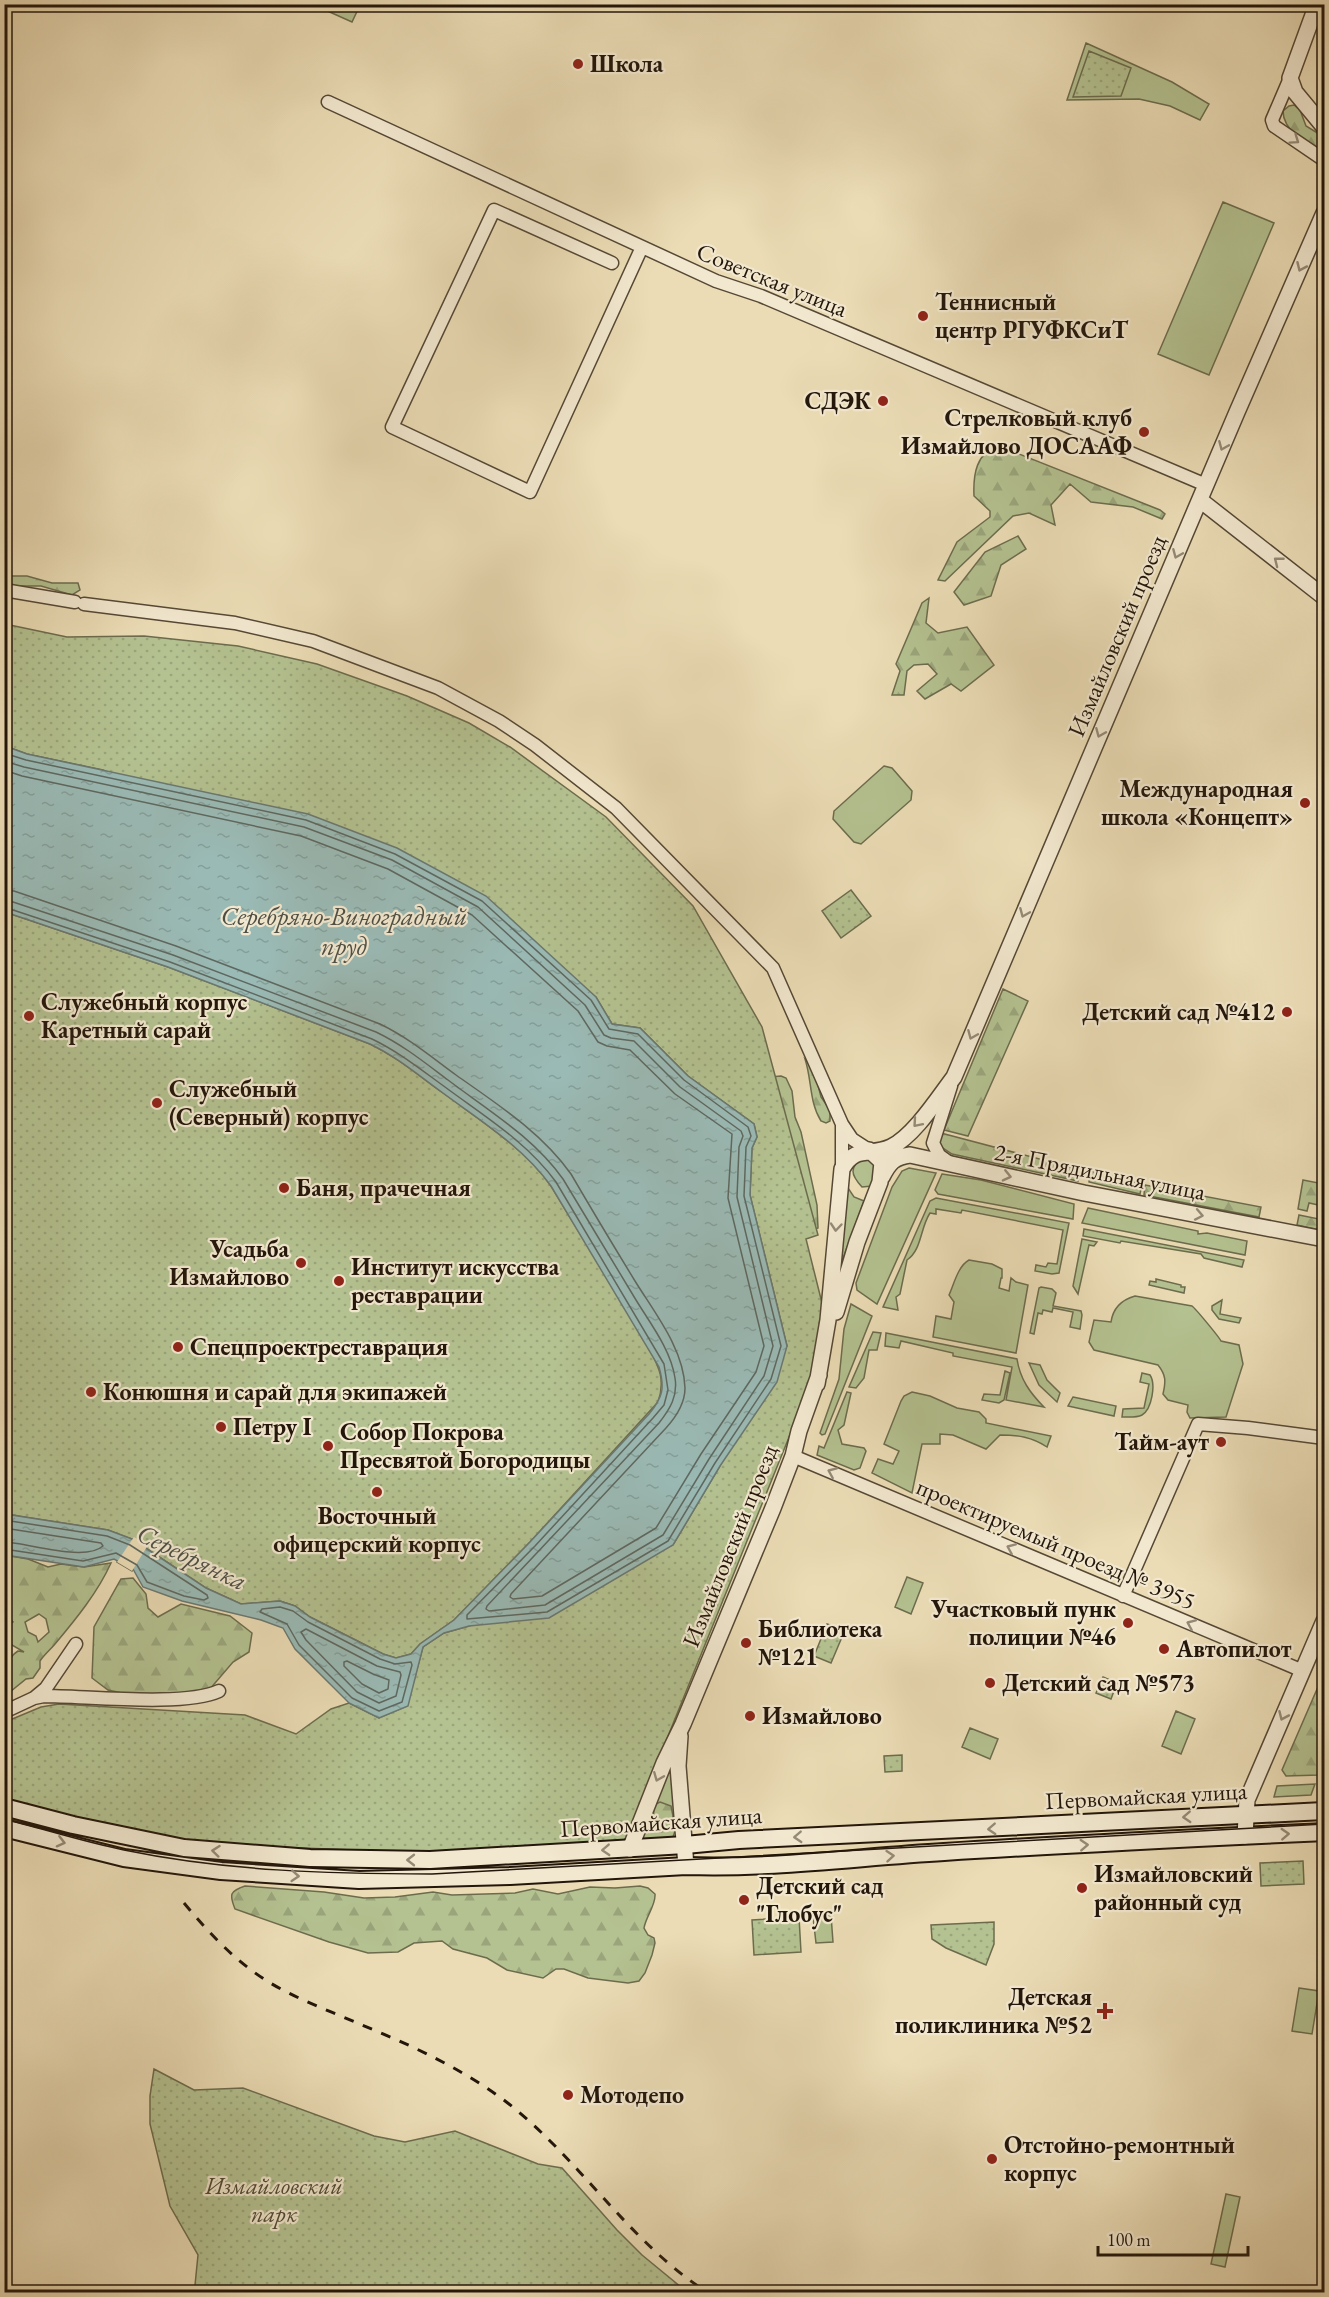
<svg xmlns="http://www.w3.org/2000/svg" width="1329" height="2297" viewBox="0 0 1329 2297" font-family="'EB Garamond',serif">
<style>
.green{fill:#b4c190;stroke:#6c6c4d;stroke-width:1.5}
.forest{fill:url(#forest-firs);stroke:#6c6c4d;stroke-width:1.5;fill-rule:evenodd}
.park{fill:url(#park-dots);stroke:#6c6c4d;stroke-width:1.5}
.water{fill:url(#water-ripples);stroke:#6a7871;stroke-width:1.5}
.pier{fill:#ebdcb5}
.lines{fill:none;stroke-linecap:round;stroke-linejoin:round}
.shore{stroke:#5e6860;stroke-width:1.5}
.minor-casing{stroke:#554835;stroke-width:15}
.tertiary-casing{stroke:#554835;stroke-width:18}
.secondary-casing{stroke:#23160a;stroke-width:20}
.minor{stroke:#f2e8cf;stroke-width:12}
.tertiary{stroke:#f2e8cf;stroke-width:15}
.secondary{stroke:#f2e8cf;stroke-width:16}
.tram{stroke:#23160a;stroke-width:1.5}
.rail{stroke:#23160a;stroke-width:3;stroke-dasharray:10 10;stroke-linecap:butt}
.oneway{stroke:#958a76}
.poi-dot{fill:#8f2418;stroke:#f2e8cf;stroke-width:2}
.labels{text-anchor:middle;stroke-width:4.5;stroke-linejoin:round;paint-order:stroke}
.poi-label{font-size:24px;font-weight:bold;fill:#23160a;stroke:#f2e8cf;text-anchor:start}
.street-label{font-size:24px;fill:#23160a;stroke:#f2e8cf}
.park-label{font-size:24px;font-style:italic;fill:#4e4932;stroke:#f2e8cf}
.water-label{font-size:26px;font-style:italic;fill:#4d4f46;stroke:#f2e8cf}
</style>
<defs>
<pattern id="forest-firs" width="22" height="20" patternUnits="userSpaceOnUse" patternTransform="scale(1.5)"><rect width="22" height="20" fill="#b4c190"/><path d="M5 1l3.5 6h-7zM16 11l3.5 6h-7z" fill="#9aa57b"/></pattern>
<pattern id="park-dots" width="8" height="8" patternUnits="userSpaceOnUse" patternTransform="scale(1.5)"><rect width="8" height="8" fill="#b4c190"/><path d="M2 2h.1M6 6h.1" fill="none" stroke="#9aa57b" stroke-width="1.8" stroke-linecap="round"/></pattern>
<pattern id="water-ripples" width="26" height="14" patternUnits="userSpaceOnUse" patternTransform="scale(1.5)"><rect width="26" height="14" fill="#9abab5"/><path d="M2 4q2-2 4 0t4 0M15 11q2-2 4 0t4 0" fill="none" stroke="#849f9a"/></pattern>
</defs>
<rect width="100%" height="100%" fill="#ebdcb5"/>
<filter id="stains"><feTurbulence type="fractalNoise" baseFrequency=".00333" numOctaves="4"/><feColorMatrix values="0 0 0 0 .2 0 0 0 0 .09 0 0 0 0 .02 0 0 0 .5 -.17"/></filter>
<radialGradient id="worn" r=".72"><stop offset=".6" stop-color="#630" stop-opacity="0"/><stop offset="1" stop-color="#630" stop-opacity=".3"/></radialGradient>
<path class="green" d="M314 5 360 4V5L352 22Z
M1086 43 1172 82 1209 104 1200 120 1170 106 1139 99 1067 100Z
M1223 202 1274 223 1209 375 1158 354Z
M884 766 892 768 912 791 911 800 861 844 854 842 833 819 834 811Z
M862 1157 877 1162 872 1186 862 1187C850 1174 850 1168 862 1157Z
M909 1168 936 1173 877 1304 857 1290 856 1283 892 1187 902 1171Z
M942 1174 981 1180 1074 1204 1073 1219 938 1194 935 1190Z
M846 1185 854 1197 864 1201 842 1261 840 1260Z
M936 1198 1069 1223 1059 1273 1052 1274 1035 1271 1036 1265 1046 1267 1048 1263 1057 1264 1063 1230 962 1210 961 1213 936 1209V1214L930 1213C920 1228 922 1250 907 1260L900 1294 896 1297 898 1310 883 1307 930 1201Z
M1088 1208 1198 1231V1234L1207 1233 1247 1241 1245 1255 1082 1223Z
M1084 1229 1244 1260 1242 1267 1204 1258 1201 1254 1121 1241 1120 1243 1083 1236Z
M1082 1239 1097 1242 1094 1246 1089 1245 1078 1294 1073 1286Z
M969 1260 992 1264 1002 1269V1278H1001L999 1288 1009 1291 1011 1278 1016 1282 1028 1285 1016 1353 933 1337 936 1316 951 1319 954 1302 949 1295C954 1284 958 1266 969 1260Z
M1156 1279 1181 1285V1287H1185L1184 1293 1149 1285 1150 1281 1156 1282Z
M1041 1287 1052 1289 1056 1293 1053 1306 1081 1311 1082 1315 1080 1329 1070 1327 1073 1312 1053 1308 1052 1312 1043 1310 1042 1314 1038 1313 1034 1334 1030 1333 1039 1288Z
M1135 1296 1192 1306C1196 1309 1219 1337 1221 1341L1239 1345 1243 1364 1226 1417 1190 1418 1187 1412 1188 1405 1168 1400 1163 1394C1166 1381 1166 1375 1158 1365L1094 1350 1089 1342 1094 1320 1111 1322C1113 1308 1121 1300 1135 1296Z
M1222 1300 1220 1314 1241 1318 1239 1323 1219 1319 1212 1310V1306Z
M851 1304 872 1316 825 1434 822 1435 820 1433 839 1379 844 1329Z
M873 1332 881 1333 877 1350H869L864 1378 856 1388 849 1387Z
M886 1333 1017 1359C1020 1379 1030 1393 1044 1407L1006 1400 1012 1367 953 1356V1353L901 1341 899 1348 885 1346Z
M1029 1363 1040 1365 1047 1380 1060 1393 1057 1402 1039 1385Z
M1005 1371 1010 1373 1004 1400 999 1403 982 1400 984 1394 1000 1395Z
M1142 1373 1150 1375C1156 1384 1152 1409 1142 1415 1136 1418 1128 1417 1122 1417L1123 1409 1144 1408 1149 1384 1140 1382Z
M847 1392 851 1393 844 1425 838 1430 842 1444 864 1448 866 1451 860 1468 854 1470 817 1455 819 1446 824 1448Z
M912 1392 930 1396 957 1408 979 1412 986 1419V1423L1051 1436 1047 1447C1032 1437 1018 1435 1000 1435L986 1449 953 1435 940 1434V1444H922L912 1493 872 1473 878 1459 893 1464 899 1451 884 1444 901 1401 904 1396Z
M1073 1397 1116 1406 1114 1416 1068 1406Z
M907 1577 923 1583 911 1614 895 1607Z
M1176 1711 1195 1719 1181 1754 1162 1746Z
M970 1728 998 1739 990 1759 962 1747Z
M668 1766H671L676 1828 672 1840 645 1841 642 1837Z
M1315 1784 1311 1795 1274 1797 1277 1786Z
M831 1915 833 1942 816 1943 813 1917Z
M1299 1988 1319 1991 1312 2034 1292 2031Z
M1226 2194 1240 2197 1225 2267 1211 2264Z"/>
<path class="forest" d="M1294 105 1300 110 1306 126 1324 137V150C1307 146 1283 130 1283 111L1289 106Z
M999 446 1160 510 1165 514 1162 519 1133 507 1091 502 1070 484 1051 505 1055 525 1029 513 1013 516 945 581 938 580 957 542 990 517V511L974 496C973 475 976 452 999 446Z
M1018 536 1026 549 1001 565 991 596 964 605 954 592 985 552Z
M5 576H27L52 583H78L80 590 72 595 41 586H5Z
M929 598 926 623 938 633 967 627 994 665 961 691 951 684 925 699 917 691 937 674 928 664 914 665 907 671 904 695H892L900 671 896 664 922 603Z
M1003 989 1028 1001 968 1136 944 1130Z
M805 1059 813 1066 821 1097 830 1110V1121L826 1123 821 1121C809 1102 812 1080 805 1059Z
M781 1076 786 1078 792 1091 795 1117 801 1132 817 1205 818 1228 812 1230 770 1077Z
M941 1133 1081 1170 1078 1181 952 1154 940 1146 939 1140Z
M1091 1171 1142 1184 1140 1194 1089 1182Z
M1303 1180 1324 1184V1217L1322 1216 1323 1206 1309 1203 1307 1211 1298 1209Z
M1145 1185 1261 1207 1259 1217 1144 1195Z
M1299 1215 1324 1220V1231L1297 1225Z
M5 1555 28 1559 48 1567 61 1564 84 1567 111 1563C98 1592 76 1619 55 1644 50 1650 44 1655 40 1661V1668L33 1678 26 1679 5 1696C5 1680 3 1660 18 1651L24 1652 7 1642 5 1643V1623L8 1625 13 1622 5 1615ZM39 1614 46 1619 49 1632 38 1642 36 1636 28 1632 25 1622Z
M133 1578 146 1594 148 1608 158 1617 181 1604 230 1616 252 1633 249 1652 233 1662 209 1690 185 1695H131L108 1690 92 1678 94 1627 121 1579Z
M1324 1673V1756L1319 1775 1286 1776 1282 1770Z
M660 1802 671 1806 673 1816 670 1830 660 1832 653 1825 654 1805Z
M245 1886 324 1892 364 1898 395 1897 433 1892 452 1895 515 1893 533 1889 558 1894 590 1887 615 1888 640 1886 648 1888 655 1894C656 1905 646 1916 644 1928L648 1935 654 1938 655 1943 652 1955 645 1973 639 1981 628 1983 588 1978 564 1969H556L543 1978 507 1970 487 1958 453 1949 442 1941 414 1943 398 1952 368 1953 329 1942 235 1909C229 1894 230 1891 245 1886Z"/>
<path class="park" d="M1089 51 1131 68 1121 96 1073 97Z
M5 624 67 637 144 636 238 646 317 664 407 696 469 723 510 747 606 817 693 906 762 1027 818 1235 806 1239 823 1307 819 1349 800 1410 628 1835 623 1842 427 1853 201 1844 22 1807 5 1797V1722L41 1707 59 1704 245 1715 296 1734 331 1709 349 1703 379 1718 407 1706 423 1647 444 1633 469 1626 673 1545 720 1466 787 1346 750 1195 752 1148 757 1137 754 1124 688 1076 640 1028 612 1024 596 997 103 770 27 754 5 746Z
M851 890 871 916 841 938 822 911Z
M5 912 168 967 370 1044C397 1057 418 1075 443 1093 481 1121 523 1147 551 1186L645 1340C656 1363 667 1376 658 1402L530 1542 454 1620 420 1644 411 1654 396 1658 383 1654 310 1617 295 1606 280 1601 241 1604 206 1588 146 1548 132 1571 117 1562 132 1539 108 1530 5 1514Z
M827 1624 845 1630 831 1663 814 1656Z
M1103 1677 1117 1683 1111 1699 1096 1693Z
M902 1755V1771L885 1772 884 1756Z
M1303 1861 1304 1884 1261 1886 1260 1863Z
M799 1917 801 1952 754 1955 752 1920Z
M994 1922V1944L986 1965 946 1948 932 1939 931 1925Z
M154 2069 194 2090 243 2088 374 2136 405 2142 455 2131 538 2164 562 2168 617 2230 642 2255 687 2292H191L195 2285 198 2255 170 2206 150 2124V2096Z"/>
<path class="water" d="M5 746 27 754 308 814 397 848 486 896 596 997 612 1024 640 1028 688 1076 754 1124 757 1137 752 1148 750 1195 787 1346 777 1382 720 1466 673 1545 549 1618 469 1626 444 1633 423 1647 408 1706 379 1718 349 1703 295 1649 283 1628 261 1620 182 1601 143 1587 133 1569 114 1559 84 1567 5 1555V1514L108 1530 132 1539 206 1588 241 1604 280 1601 295 1606 310 1617 383 1654 396 1658 411 1654 420 1644 454 1620 530 1542 649 1414C663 1397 665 1388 659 1367L551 1186C523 1147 481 1121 443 1093 418 1075 397 1057 370 1044L168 967 5 912Z"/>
<path class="pier" d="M134 1537 148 1545 132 1571 117 1562Z"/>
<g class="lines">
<path class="shore" d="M4 753 26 760 306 820 395 854 482 901 591 1000 609 1029 638 1034 684 1080 748 1127 751 1136 746 1147 744 1196 781 1346 771 1379 715 1463 668 1541 547 1612 467 1619V1615L535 1546 653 1418 664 1405 668 1390 664 1364 556 1182C527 1142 484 1116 445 1087 420 1069 399 1052 372 1039L170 962 4 907
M4 761 24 767 304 827 392 860 478 907 585 1005 604 1035 611 1038 634 1041 680 1087 741 1131 743 1136 739 1147 737 1197 773 1346 764 1376 709 1459 663 1535 545 1605 489 1611 486 1609 487 1606 659 1423C670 1409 678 1396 675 1378 671 1350 650 1323 636 1300 612 1260 587 1219 563 1179 533 1137 489 1111 448 1080 424 1062 403 1045 376 1032L173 955 4 899
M4 770 22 776 301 836 388 869 472 915 578 1011 598 1042 607 1046 630 1050 675 1094 732 1134 728 1198 764 1346 756 1372 701 1454 656 1528 542 1596 513 1599 510 1597 511 1594 666 1428C676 1417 685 1404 685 1388 684 1349 654 1312 635 1281 613 1245 592 1210 571 1174 541 1132 497 1104 456 1075 430 1056 409 1038 380 1024L176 946 14 891 4 890
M4 1520 107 1536 130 1545 207 1595 208 1598 204 1600 184 1596 147 1582 137 1565 116 1553 83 1561 4 1549
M4 1528 101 1543 103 1546C85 1562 29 1543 4 1542
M280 1607 293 1611 308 1622 380 1659 395 1664 411 1662 412 1665 402 1702 379 1711 352 1698 299 1645 287 1624 260 1612 262 1609Z
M306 1629 377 1666 400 1672 401 1675 396 1696 379 1703 357 1692 306 1640 301 1632Z
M347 1661 373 1674 389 1680 388 1689 379 1693 362 1684 344 1666V1662Z"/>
<g class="minor-casing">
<path id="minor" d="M1290 78 1272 120 1274 126 1324 160
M328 102 716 281 761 296 1206 485
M612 263 494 210 392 427 530 492 642 247
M4 590 75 602
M84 604 235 623 313 641 438 688 499 721 535 745 616 808 773 968 842 1124 852 1139 869 1150
M950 1163 939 1155 933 1143 951 1086
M842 1169V1124
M793 1456 1303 1671
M1123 1596 1198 1424 1248 1428 1324 1438
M34 1698 44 1696C87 1696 184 1707 219 1691
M4 1712 34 1698 46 1688 76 1644"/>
</g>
<g class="tertiary-casing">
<path id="tertiary" d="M1317 4 1290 78 1295 92 1324 127
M1200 500 1324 597
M882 1177C889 1163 894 1157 910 1155L1084 1193 1324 1239
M836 1312 857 1242 880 1182 882 1162 869 1150
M817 1384 828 1320 842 1169C856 1144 870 1157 891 1147 914 1136 938 1098 954 1077L1237 412 1324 213
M680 1736 678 1766 686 1866
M1245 1836 1247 1800 1324 1621
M630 1849 664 1763 683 1724 773 1508 793 1456 799 1431 819 1375"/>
</g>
<g class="secondary-casing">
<path id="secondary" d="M4 1807 73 1825 184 1848 310 1858 430 1860 685 1845 739 1840 1324 1811
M4 1828 124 1858 221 1871 359 1880 510 1876 686 1866C772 1869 858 1857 944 1852 1071 1844 1198 1838 1324 1832"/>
</g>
<use href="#minor" class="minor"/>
<use href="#tertiary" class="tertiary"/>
<use href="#secondary" class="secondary"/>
<path class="tram" d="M4 1819C44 1829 84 1842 124 1850 225 1871 329 1874 432 1874L1324 1824"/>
<path class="rail" d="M184 1903C209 1933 234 1960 267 1981 296 1999 330 2011 362 2025 413 2046 465 2070 509 2104 581 2161 630 2243 707 2292"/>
</g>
<defs><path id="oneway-chevron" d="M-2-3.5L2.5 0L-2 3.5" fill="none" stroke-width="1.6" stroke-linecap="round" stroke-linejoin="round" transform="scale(1.5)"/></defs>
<g class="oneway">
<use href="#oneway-chevron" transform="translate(1295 140) rotate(35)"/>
<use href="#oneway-chevron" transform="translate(1301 267) rotate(114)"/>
<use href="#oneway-chevron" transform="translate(1223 446) rotate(113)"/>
<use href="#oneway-chevron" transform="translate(1177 554) rotate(113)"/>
<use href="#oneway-chevron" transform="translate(1278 561) rotate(-142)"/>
<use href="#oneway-chevron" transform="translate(1100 733) rotate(113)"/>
<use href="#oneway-chevron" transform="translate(1024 913) rotate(113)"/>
<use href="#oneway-chevron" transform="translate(972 1035) rotate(113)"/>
<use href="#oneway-chevron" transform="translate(917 1123) rotate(131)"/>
<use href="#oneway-chevron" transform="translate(1007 1176) rotate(13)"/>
<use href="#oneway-chevron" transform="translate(1199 1215) rotate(11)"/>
<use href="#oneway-chevron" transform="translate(836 1227) rotate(95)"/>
<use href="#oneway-chevron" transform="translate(832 1472) rotate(-157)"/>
<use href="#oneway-chevron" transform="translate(1011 1548) rotate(-157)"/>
<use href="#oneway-chevron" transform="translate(1191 1624) rotate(-157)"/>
<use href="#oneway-chevron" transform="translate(1283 1716) rotate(114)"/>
<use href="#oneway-chevron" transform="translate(658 1777) rotate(112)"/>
<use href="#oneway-chevron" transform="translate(1187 1817) rotate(177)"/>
<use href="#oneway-chevron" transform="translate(992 1829) rotate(177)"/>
<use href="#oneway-chevron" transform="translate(1285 1834) rotate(-3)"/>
<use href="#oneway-chevron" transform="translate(798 1837) rotate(177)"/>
<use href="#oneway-chevron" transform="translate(61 1842) rotate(14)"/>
<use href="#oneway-chevron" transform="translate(1084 1845) rotate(-3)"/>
<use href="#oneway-chevron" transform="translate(606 1850) rotate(177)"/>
<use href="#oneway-chevron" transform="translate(216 1851) rotate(-174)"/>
<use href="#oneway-chevron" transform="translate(890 1856) rotate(-5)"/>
<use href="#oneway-chevron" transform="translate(411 1860) rotate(-180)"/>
<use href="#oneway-chevron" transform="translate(295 1876) rotate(4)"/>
</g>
<g class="poi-dot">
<circle cx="578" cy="64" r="6"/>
<circle cx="923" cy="316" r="6"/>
<circle cx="883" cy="401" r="6"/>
<circle cx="1144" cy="432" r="6"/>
<circle cx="1305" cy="803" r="6"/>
<circle cx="1287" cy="1012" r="6"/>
<circle cx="29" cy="1016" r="6"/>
<circle cx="157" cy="1103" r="6"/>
<circle cx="284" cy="1188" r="6"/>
<circle cx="301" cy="1263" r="6"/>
<circle cx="339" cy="1281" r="6"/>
<circle cx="178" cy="1347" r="6"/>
<circle cx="91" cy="1392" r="6"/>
<circle cx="221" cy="1427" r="6"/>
<circle cx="1221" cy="1442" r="6"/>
<circle cx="328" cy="1446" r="6"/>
<circle cx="377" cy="1492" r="6"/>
<circle cx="1128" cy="1623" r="6"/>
<circle cx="746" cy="1643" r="6"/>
<circle cx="1164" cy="1649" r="6"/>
<circle cx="990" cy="1683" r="6"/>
<circle cx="750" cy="1716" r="6"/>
<circle cx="1082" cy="1888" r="6"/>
<circle cx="744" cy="1900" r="6"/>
<path d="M1102 2002h6v6h6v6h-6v6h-6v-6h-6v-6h6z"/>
<circle cx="568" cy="2095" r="6"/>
<circle cx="992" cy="2159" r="6"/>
</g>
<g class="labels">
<g class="poi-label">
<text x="590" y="72">Школа</text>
<text x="935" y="310">Теннисный<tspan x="935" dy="28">центр РГУФКСиТ</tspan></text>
<text x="871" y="409" text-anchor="end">СДЭК</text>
<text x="1132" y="426" text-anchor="end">Стрелковый клуб<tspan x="1132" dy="28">Измайлово ДОСААФ</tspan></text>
<text x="1293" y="797" text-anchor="end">Международная<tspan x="1293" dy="28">школа «Концепт»</tspan></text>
<text x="41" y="1010">Служебный корпус<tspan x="41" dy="28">Каретный сарай</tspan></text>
<text x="1275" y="1020" text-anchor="end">Детский сад №412</text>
<text x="169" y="1097">Служебный<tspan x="169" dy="28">(Северный) корпус</tspan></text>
<text x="296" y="1196">Баня, прачечная</text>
<text x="289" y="1257" text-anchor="end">Усадьба<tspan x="289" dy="28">Измайлово</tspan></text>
<text x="351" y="1275">Институт искусства<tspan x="351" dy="28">реставрации</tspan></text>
<text x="190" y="1355">Спецпроектреставрация</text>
<text x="103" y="1400">Конюшня и сарай для экипажей</text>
<text x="233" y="1435">Петру I</text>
<text x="340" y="1440">Собор Покрова<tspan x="340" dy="28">Пресвятой Богородицы</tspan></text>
<text x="1209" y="1450" text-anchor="end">Тайм-аут</text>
<text x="377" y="1524" text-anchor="middle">Восточный<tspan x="377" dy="28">офицерский корпус</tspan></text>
<text x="1116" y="1617" text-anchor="end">Участковый пунк<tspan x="1116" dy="28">полиции №46</tspan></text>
<text x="758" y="1637">Библиотека<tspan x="758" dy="28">№121</tspan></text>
<text x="1176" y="1657">Автопилот</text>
<text x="1002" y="1691">Детский сад №573</text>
<text x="762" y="1724">Измайлово</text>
<text x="1094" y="1882">Измайловский<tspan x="1094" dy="28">районный суд</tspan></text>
<text x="756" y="1894">Детский сад<tspan x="756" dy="28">"Глобус"</tspan></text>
<text x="1092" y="2005" text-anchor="end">Детская<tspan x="1092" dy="28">поликлиника №52</tspan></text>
<text x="580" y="2103">Мотодепо</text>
<text x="1004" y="2153">Отстойно-ремонтный<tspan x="1004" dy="28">корпус</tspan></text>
</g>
<g class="street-label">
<text transform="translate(772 280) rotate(22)" y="8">Советская улица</text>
<text transform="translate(1117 636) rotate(-67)" y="8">Измайловский проезд</text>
<text transform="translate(1100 1172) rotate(11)" y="8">2-я Прядильная улица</text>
<text transform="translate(1056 1544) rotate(23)" y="8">проектируемый проезд № 3955</text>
<text transform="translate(730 1546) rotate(-68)" y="8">Измайловский проезд</text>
<text transform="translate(1146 1796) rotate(-3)" y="8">Первомайская улица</text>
<text transform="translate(661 1822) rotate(-4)" y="8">Первомайская улица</text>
</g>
<g class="park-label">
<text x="274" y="2194">Измайловский<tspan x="274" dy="28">парк</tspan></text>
</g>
<g class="water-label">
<text x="344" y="925">Серебряно-Виноградный<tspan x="344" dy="30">пруд</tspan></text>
<text transform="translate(192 1557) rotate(26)" y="9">Серебрянка</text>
</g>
</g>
<rect width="1329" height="2297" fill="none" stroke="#ebdcb5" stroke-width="24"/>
<rect x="6" y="6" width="1317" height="2285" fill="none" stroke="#23160a" stroke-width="3"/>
<rect x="12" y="12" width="1305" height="2273" fill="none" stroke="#23160a" stroke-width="1.5"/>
<path d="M1098 2246v9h150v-9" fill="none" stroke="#23160a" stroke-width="3"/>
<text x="1107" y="2246" font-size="18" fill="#23160a" stroke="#f2e8cf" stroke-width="4.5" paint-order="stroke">100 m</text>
<rect width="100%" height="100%" filter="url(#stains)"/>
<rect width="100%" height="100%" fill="url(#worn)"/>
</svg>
